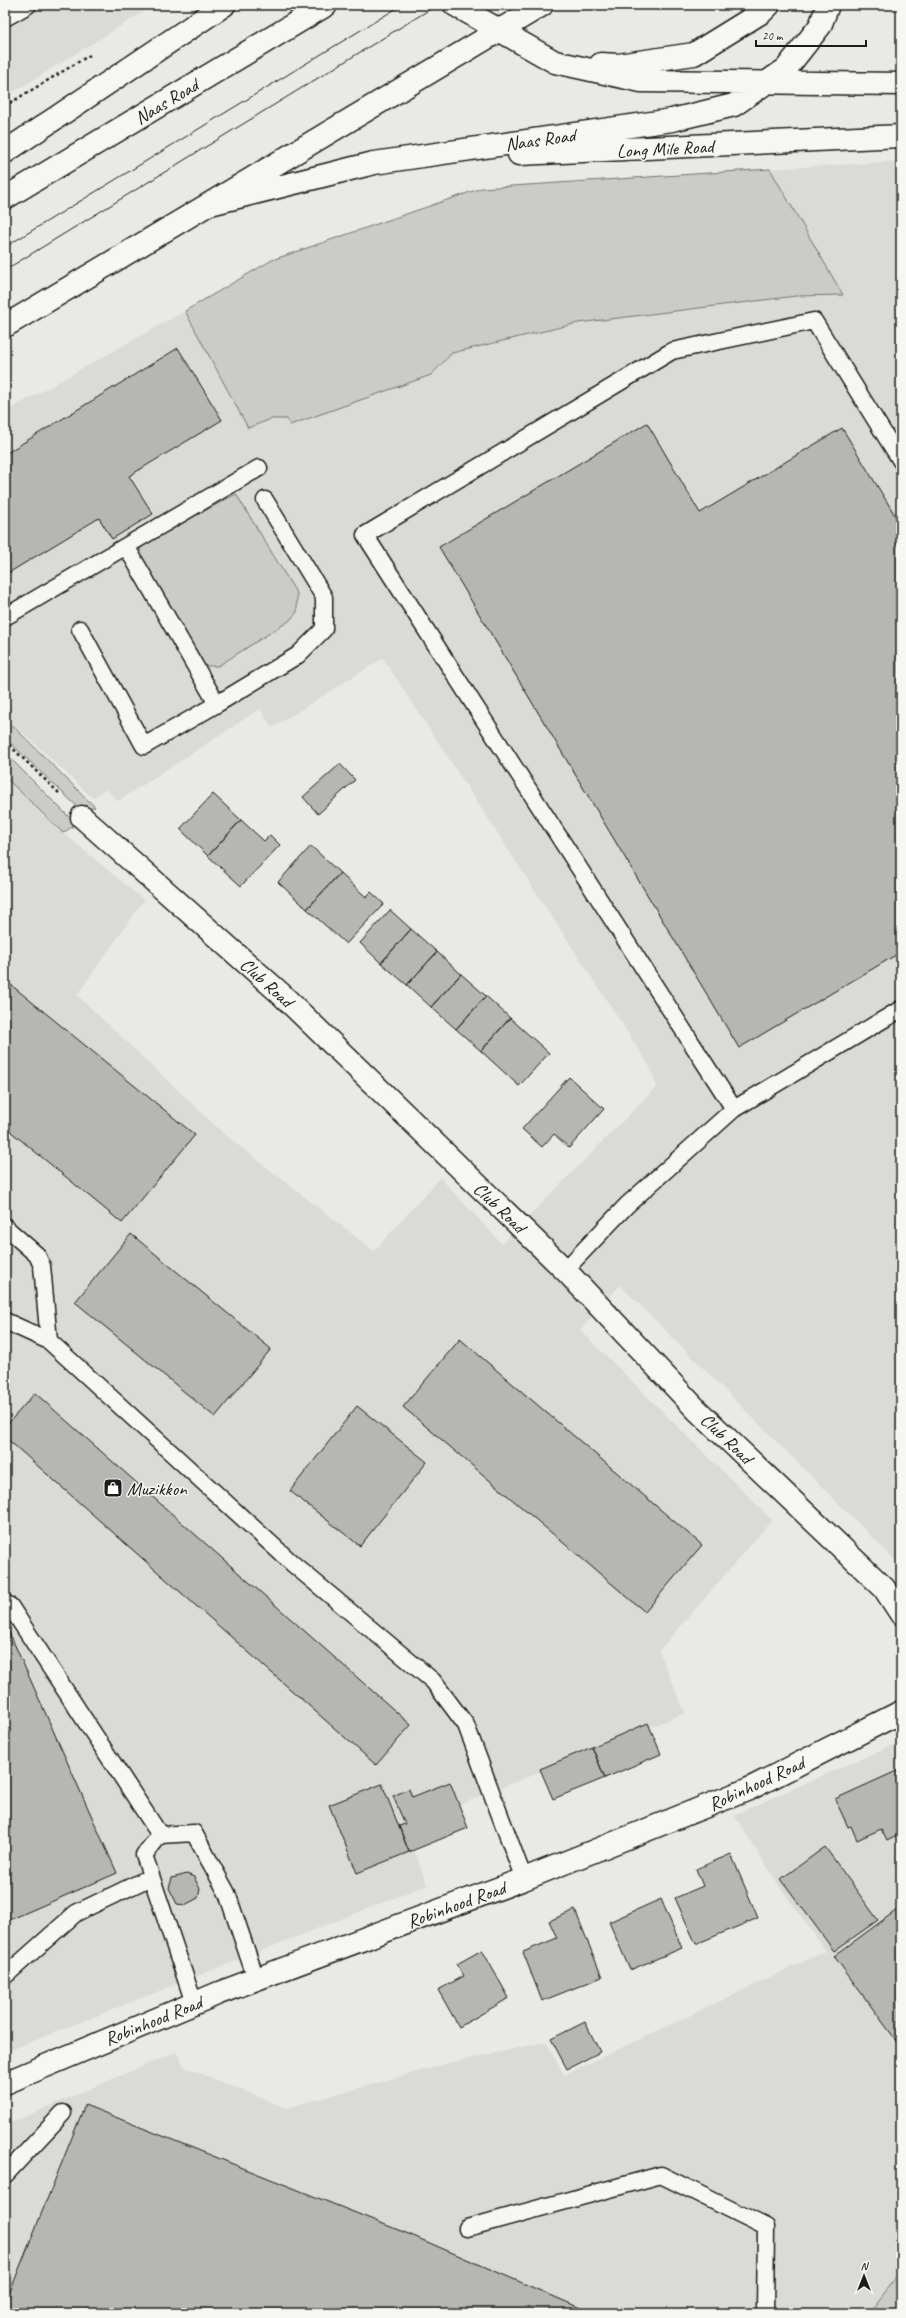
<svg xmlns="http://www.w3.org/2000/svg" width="906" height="2318" viewBox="0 0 906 2318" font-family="Caveat,sans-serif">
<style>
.built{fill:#dadad6}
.green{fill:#cbcbc7;stroke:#747472}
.building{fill:#b6b6b3;stroke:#1c1c1c}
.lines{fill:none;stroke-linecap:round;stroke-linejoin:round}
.service-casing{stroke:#1c1c1c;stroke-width:19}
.minor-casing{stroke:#1c1c1c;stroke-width:25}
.tertiary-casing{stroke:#1c1c1c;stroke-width:25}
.secondary-casing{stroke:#1c1c1c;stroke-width:25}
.path{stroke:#1c1c1c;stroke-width:2.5;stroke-dasharray:3 3;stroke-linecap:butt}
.service{stroke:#f6f6f2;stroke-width:16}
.minor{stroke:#f6f6f2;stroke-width:22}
.tertiary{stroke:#f6f6f2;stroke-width:22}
.secondary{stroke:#f6f6f2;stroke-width:22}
.tram{stroke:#1c1c1c;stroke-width:1}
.labels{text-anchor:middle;stroke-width:3;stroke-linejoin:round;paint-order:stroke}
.street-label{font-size:19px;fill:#1c1c1c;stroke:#f6f6f2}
.poi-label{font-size:19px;fill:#1c1c1c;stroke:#f6f6f2;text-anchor:start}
</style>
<rect width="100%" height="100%" fill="#e9e9e5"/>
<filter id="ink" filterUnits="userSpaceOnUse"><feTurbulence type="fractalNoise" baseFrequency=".025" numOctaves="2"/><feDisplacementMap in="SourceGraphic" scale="8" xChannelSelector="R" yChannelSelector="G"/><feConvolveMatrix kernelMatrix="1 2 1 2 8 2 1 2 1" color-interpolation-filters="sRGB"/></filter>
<g filter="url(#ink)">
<path class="built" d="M5 5H155L5 97Z
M901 161V1566L620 1285 580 1330 772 1520 659 1651 685 1713 459 1805 450 1782 412 1797 394 1796 427 1885 5 2052V777L63 833 144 900 77 995 224 1134 374 1251 440 1178 502 1244 657 1086 649 1065 383 658 272 728 260 709 118 801 106 789 93 798 5 716V412L185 311 248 428 271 419 287 418 290 424 431 375 452 353 578 323 796 296 842 295 770 169Z
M901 1741V2272L870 2313H5V2125L176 2052 185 2067 286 2108 453 2062 546 2042 564 2075 826 1951 778 1884 734 1815Z"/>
<path class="green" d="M770 169 843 295 796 296 578 323 452 353 431 375 290 425 287 419H271L248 428 185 311 272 260 482 188Z
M236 494 297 594V612L289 621 218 666H205L139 562 141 545Z
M5 718 95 807 82 811 5 738Z
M5 753 76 824 63 833 5 777Z
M901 2271V2313H868Z"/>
<path class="building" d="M178 348 222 420 129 476 153 514 112 539 99 518 5 575V454Z
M647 423 700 513 842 428 901 525V952L739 1048 439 547Z
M340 764 355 780 318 814 303 797Z
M213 794 241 820 208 856 180 829Z
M241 820 264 841 270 835 280 845 241 886 208 856Z
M311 846 340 873 307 909 278 882Z
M340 873 366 897 371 892 384 904 346 944 307 909Z
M390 910 411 929 381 963 360 943Z
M411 929 437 952 407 985 381 963Z
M437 952 461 974 431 1007 407 985Z
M461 974 486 996 456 1029 431 1007Z
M5 980 195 1135 122 1223 5 1127Z
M486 996 510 1018 481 1051 456 1029Z
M510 1018 549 1053 519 1086 481 1051Z
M569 1077 604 1109 569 1148 554 1134 542 1147 522 1129Z
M131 1234 271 1349 215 1417 75 1302Z
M460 1339 702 1545 645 1612 403 1407Z
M35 1393 411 1725 376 1765 5 1437V1427Z
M357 1406 427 1462 360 1546 290 1491Z
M5 1623 117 1873 5 1922Z
M648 1723 661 1754 605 1778 592 1747Z
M592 1747 605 1778 553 1799 540 1769Z
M901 1769V1834L887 1841 881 1829 857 1840 851 1826 848 1827 835 1799Z
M450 1782 468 1828 409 1852 399 1826 405 1824 393 1796 409 1789 412 1797Z
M382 1784 409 1852 357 1873 329 1805Z
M825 1847 878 1920 834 1951 781 1879Z
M731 1854 758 1918 696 1944 675 1898 703 1886 696 1869Z
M187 1874 194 1877 200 1889 198 1898 185 1905 177 1904 169 1888 172 1878Z
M661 1899 682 1948 630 1970 609 1922Z
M901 1907V2047L834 1956Z
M575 1910 602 1977 542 2001 523 1952 557 1938 549 1921Z
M482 1950 509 1998 459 2027 438 1990 464 1976 457 1964Z
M585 2022 600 2052 567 2069 551 2039Z
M85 2105 411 2235 592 2313H5V2304Z"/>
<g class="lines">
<g class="service-casing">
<path id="service" d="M5 18 28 5
M5 617 259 468
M80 629 144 746 217 704 126 546
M217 704 298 655 324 629V597L265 500
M734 1109 365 535 672 351 814 321 901 461
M5 1227 37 1255 42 1266 49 1341
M565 1270 627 1205 734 1109 901 1009
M5 1321 49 1341 293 1564 433 1681 466 1725 524 1879
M5 1603 10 1606 160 1835
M5 1976 76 1913 151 1877
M194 2003 144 1855 160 1835 194 1833 227 1893 256 1979
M5 2175 63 2113
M467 2228 661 2175 766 2227 765 2313"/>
</g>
<g class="minor-casing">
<path id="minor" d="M82 817 280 993 565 1270 697 1410 884 1588 901 1614"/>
</g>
<g class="tertiary-casing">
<path id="tertiary" d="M5 2083 219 1993 524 1879 749 1789 901 1712"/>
</g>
<g class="secondary-casing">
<path id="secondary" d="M455 5 555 62 641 81 901 84
M601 64 618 65 694 54 762 12 769 5
M5 152 224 5
M519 154 901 136
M5 198 326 5
M210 204 374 163 672 120 734 105 786 69 820 26 828 5
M5 326 542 5"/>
</g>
<path class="path" d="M5 106 90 55
M5 741 61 795"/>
<use href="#service" class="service"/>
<use href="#minor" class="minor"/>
<use href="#tertiary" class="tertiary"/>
<use href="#secondary" class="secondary"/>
<path class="tram" d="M5 247 402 5
M5 270 437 5"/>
</g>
</g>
<defs>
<g id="shop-square" transform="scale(1)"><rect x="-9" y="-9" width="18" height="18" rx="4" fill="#1c1c1c" stroke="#f6f6f2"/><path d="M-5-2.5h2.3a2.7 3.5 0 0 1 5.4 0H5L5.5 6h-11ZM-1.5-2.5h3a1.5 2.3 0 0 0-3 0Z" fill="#fff"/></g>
</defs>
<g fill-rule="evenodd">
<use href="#shop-square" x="113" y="1488"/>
</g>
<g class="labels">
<g class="street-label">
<text transform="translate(166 101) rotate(-31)" y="7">Naas Road</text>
<text transform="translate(540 139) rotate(-8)" y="7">Naas Road</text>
<text transform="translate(665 148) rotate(-3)" y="7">Long Mile Road</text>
<text transform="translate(267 982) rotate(42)" y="7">Club Road</text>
<text transform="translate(500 1207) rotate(44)" y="7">Club Road</text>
<text transform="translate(727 1438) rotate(44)" y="7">Club Road</text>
<text transform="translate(756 1783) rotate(-25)" y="7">Robinhood Road</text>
<text transform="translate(456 1904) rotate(-20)" y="7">Robinhood Road</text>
<text transform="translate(153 2020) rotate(-22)" y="7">Robinhood Road</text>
</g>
<g class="poi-label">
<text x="127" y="1495">Muzikkon</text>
</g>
</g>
<rect width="906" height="2318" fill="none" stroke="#f6f6f2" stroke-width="20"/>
<rect x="10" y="10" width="886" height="2298" fill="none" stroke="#1c1c1c" stroke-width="1.5" filter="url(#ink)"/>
<g transform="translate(864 2276)" stroke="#f6f6f2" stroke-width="3" paint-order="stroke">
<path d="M0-3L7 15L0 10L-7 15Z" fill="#1c1c1c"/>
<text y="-6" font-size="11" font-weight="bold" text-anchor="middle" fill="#1c1c1c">N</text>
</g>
<path d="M756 40v6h110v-6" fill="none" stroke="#1c1c1c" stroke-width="2"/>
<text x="762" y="40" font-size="12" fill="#1c1c1c" stroke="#f6f6f2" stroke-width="3" paint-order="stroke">20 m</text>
</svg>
